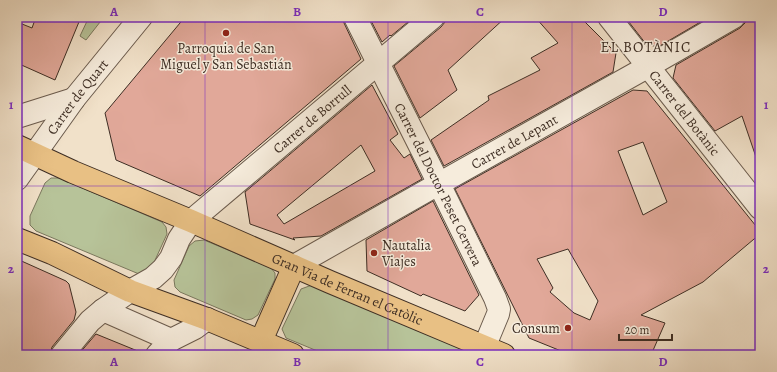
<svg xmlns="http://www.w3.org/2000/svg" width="777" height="372" viewBox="0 0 777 372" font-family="Alegreya,serif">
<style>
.green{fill:#b7c399;stroke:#7a785e}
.building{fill:#e1a899;stroke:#3e2e24;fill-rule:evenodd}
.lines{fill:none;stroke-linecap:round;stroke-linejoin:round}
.minor-casing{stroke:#6b5b4d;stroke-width:24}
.major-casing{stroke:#3e2e24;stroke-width:24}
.minor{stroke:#f6ecdc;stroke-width:22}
.major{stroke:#e8c084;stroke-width:22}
.grid{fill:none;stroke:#7b2cbf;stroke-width:1;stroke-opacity:0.55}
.poi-dot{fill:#8f2418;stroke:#f6ecdc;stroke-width:1.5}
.labels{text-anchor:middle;stroke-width:3;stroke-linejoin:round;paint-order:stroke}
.poi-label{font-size:14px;fill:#3e2e24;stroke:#f6ecdc}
.street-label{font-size:14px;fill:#3e2e24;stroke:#f6ecdc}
.neighbourhood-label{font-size:15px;letter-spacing:1px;fill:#3e2e24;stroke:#f6ecdc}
.neatline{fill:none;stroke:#7b2cbf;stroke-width:1.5}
.grid-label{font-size:13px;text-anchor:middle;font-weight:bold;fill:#7b2cbf}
</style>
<rect width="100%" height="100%" fill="#f1e1c9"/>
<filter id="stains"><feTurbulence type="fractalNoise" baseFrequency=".005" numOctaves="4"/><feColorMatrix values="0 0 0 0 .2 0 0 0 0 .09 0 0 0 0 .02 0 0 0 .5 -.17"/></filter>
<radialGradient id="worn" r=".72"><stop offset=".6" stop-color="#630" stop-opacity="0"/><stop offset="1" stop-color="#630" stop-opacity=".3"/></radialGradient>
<path class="green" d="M89 17H104L86 40 80 36Z
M51 178H59L162 222 166 227 167 234 151 269 139 274 36 231 30 225V216L45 183Z
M204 240 271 268 275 273V279L258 315 252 319 246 320 180 292 175 287 174 280 189 246 195 241Z
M312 285 461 347V355H327L286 338 282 329 301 289Z"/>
<path class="building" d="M36 17H81L55 80 17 63V22L32 28Z
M185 17H343L344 23 361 59 200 196 116 160 105 113Z
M369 17H414L391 36 390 35 382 42Z
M445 17H506L448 70 457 90 420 118 394 66 441 27 445 22Z
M535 17H580L616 53 613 72 444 166 431 140 489 100 488 96 540 70 531 58 558 43Z
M625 17H709L658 47 646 44Z
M746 17H755L760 34V162L758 163 742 116 715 131 673 78 676 65 740 28 745 23Z
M372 85 398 134 390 140 404 158 410 154 422 179 321 236 293 238 295 240 250 224 245 192ZM361 145 375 171 284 224 277 215Z
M633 90 647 91 760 231V234L703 282 641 315 665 323 651 355H571L529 338 455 189ZM643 142 667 202 643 215 618 151ZM568 249 598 301 590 320 574 313 550 292 553 288 537 259Z
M433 201 479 295 465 311 423 294 421 296 367 271 366 240Z
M17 259 66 281 69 284 76 312 74 320 52 347 50 355H17Z
M96 334 145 354V355H78Z"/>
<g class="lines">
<g class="minor-casing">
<g id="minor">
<path id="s1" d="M355 17 439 184 495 298 499 309 498 314 481 355"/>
<path id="s2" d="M609 17 760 208"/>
<path d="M17 117 74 99"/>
<path id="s3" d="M17 179 74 99 141 17"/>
<path id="s4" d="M294 266 426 191 649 66 734 17"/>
<path d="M103 310 171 340"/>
<path id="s5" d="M62 355 90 321 103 310 130 291 153 278 163 269 171 258 179 239 191 221 433 17"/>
<path d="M157 355 171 340 195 328 207 319"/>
</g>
</g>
<g class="major-casing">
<g id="major">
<path id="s6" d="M17 146 73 172 191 221 330 282 504 355"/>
<path d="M17 239 52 253 130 291 207 319 293 355"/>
<path d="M261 341 294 266"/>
</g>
</g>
<use href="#minor" class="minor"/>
<use href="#major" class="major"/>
</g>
<path class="grid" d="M205 17V355M388 17V355M572 17V355M17 186H760"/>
<g class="poi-dot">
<circle cx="226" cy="33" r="4"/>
<circle cx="374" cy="253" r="4"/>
<circle cx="568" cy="328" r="4"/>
</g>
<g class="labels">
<g class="poi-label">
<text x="226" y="53">Parroquia de San<tspan x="226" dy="16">Miguel y San Sebastián</tspan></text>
<text x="382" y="250" text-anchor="start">Nautalia<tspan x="382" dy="16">Viajes</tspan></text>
<text x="560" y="333" text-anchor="end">Consum</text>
</g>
<g class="street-label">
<text dy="5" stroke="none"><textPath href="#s3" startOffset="102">Carrer de Quart</textPath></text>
<text dy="5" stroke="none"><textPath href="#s2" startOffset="122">Carrer del Botànic</textPath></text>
<text dy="5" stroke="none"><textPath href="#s5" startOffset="348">Carrer de Borrull</textPath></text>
<text dy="5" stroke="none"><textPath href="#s4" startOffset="253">Carrer de Lepant</textPath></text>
<text dy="5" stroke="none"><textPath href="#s1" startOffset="187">Carrer del Doctor Peset Cervera</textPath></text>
<text dy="5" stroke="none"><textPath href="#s6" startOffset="360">Gran Via de Ferran el Catòlic</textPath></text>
</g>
<g class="neighbourhood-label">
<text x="646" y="52">EL BOTÀNIC</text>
</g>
</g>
<rect width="777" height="372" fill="none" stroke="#f1e1c9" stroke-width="44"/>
<path d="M619 334v6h53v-6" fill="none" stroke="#3e2e24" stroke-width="2"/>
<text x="625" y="334" font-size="12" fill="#3e2e24" stroke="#f6ecdc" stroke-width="3" paint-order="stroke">20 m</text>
<rect x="22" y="22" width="733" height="328" class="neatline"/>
<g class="grid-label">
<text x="114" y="16">A</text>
<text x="297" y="16">B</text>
<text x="480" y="16">C</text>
<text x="663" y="16">D</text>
<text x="11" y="109">1</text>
<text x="766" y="109">1</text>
<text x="11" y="273">2</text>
<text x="766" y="273">2</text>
<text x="114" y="366">A</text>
<text x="297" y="366">B</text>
<text x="480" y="366">C</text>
<text x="663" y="366">D</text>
</g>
<rect width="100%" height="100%" filter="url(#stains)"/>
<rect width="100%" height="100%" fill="url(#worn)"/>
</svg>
